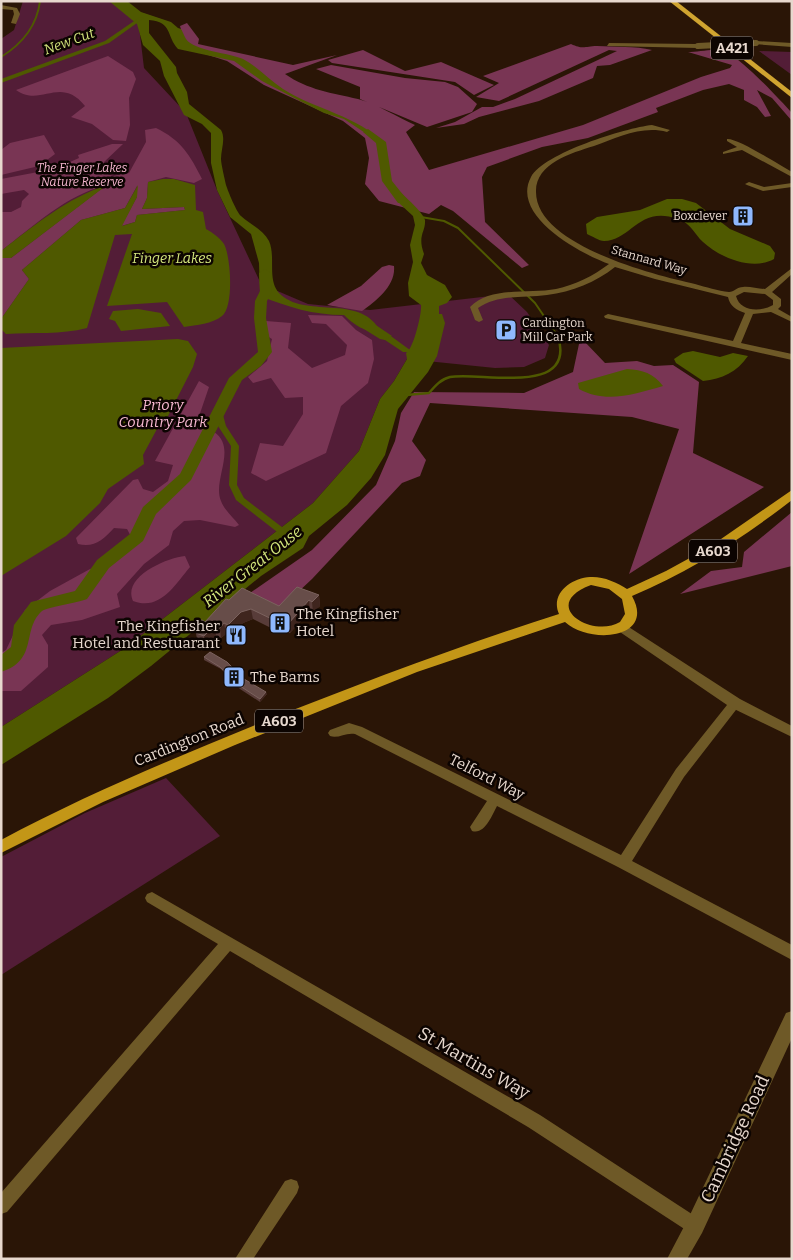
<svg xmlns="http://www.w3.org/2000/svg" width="793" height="1260" viewBox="0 0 793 1260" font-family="Bitter,serif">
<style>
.green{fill:#531d37}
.forest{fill:#793554}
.water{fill:#4f5900}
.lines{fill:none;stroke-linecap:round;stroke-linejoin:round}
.stream-far1{stroke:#4f5900;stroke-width:2}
.stream{stroke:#4f5900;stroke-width:2.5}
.canal{fill:#4f5900;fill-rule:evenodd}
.river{fill:#4f5900;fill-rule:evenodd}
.minor{fill:#6e5927;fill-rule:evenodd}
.tertiary{fill:#6e5927;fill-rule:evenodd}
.primary{fill:#c39617;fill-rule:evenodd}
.trunk{fill:#d0a430;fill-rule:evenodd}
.minor-bridge{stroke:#6e5927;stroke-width:6}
.wall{fill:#583c39}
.shaded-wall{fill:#3f251e}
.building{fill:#674d49;stroke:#7b625e}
.labels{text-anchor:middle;stroke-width:5;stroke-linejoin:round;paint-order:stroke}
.far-park-label{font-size:12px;font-style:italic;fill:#f6b7d0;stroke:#0c0401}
.far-poi-label{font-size:12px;fill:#e7d8ce;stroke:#0c0401;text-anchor:end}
.far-street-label{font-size:12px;fill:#e7d8ce;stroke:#0c0401}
.far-water-label{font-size:14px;font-style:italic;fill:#d3e57c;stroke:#0c0401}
.shield{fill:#0c0401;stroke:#a59890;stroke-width:1}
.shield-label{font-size:14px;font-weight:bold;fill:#e7d8ce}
.park-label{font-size:15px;font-style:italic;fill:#f6b7d0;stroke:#0c0401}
.poi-label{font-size:15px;fill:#e7d8ce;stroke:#0c0401;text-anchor:start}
.street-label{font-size:15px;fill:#e7d8ce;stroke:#0c0401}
.water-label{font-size:16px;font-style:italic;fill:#d3e57c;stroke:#0c0401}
.near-street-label{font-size:18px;fill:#e7d8ce;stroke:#0c0401}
</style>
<rect width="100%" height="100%" fill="#2a1506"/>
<path class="green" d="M23 1H110L138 18 144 68 186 113 217 190 261 284 308 304 370 310 508 294 527 312 549 345 545 358 524 367 495 368 407 359 394 381 380 399 359 451 313 503 125 648 1 727V39L14 30Z
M759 51 792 52V75Z
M166 778 220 836 1 975V857L85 813Z"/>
<path class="forest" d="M187 23 199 39 198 44 293 65 337 55 285 74C308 90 332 93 358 99 377 104 397 117 415 125L406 132 429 170 583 125 701 77 730 68 732 65 688 52C698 52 714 48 723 51 740 56 779 99 792 113V121L772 98 757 90 771 116 765 117 757 107 744 100V90L729 84 703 90 656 108 658 112 588 138 542 147 487 167 482 177 485 222 529 265 522 268 453 211 441 205 429 214 379 201 365 184 369 158 365 138 343 121 264 85 227 61 186 48 180 26Z
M571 44C584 50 585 46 597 46 615 47 635 46 652 50L610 65 597 66 593 78 539 101 479 117 464 124 436 128 455 122 482 107H493L515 99 617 51 609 50 499 101 476 97 499 83 483 76Z
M363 50 405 71 441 62 494 85 474 95 455 82 332 63 328 60Z
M108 56 133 72 136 79 129 98 130 125 126 141 113 140 92 124 71 117 85 106C60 75 41 108 16 90Z
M331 65 405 78 445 82 458 87 477 104 472 112 427 127 360 99V87L316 69Z
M156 128C181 140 190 155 202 179L194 183 166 177 148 182 147 198 142 209 184 207 185 210 137 215 135 222 121 226 137 197V186L125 208 81 220 22 270 29 279 1 319V258H11L105 186C69 193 31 228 1 251V212H11L21 207 22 201 29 194 24 190 1 194V179L54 169 79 158 78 155 112 144H123L104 162 99 171 113 176 129 173 146 142 145 130Z
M44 135 55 154 39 166 1 175V150L10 143Z
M389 265 394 266C396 286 376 301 362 311L327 305 361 286 382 267Z
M308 315 342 316 356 330 372 340 374 359 368 383 341 406 326 453 266 481 251 473 260 443 283 446 303 414V397L285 398 271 378 253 383 248 377 267 361 272 339 262 333 266 321 291 323 288 348 312 368 345 355 347 345 326 324 312 323Z
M584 341 605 363 637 361 654 366 673 365 699 382 693 453 764 487 629 574 679 429 632 417 430 403 412 441 426 460 420 476 402 483 312 579 281 608 250 593 312 550 376 485 395 441 401 413 414 392 524 393 573 372 579 344Z
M199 381 209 387 196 425C201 427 209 428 214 432 238 448 212 480 221 501 224 510 234 518 239 525L235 527 200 520 184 521 173 531 169 545 144 564 117 594 120 607 82 620 51 625 42 635 48 645V667L21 691H1V653L6 650 25 610 50 591 90 569 110 562 135 544 127 529 114 528C103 540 94 548 78 544L76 538 133 480 138 479 143 489 153 492 168 481 173 465 155 461Z
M792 512V566L680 594 711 571 742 567 744 552Z
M185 556 190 567C174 586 160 611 133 601 122 577 166 558 185 556Z"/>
<path class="water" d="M109 1H127L141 12 171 22 178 28 181 29C183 32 184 36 186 39 194 51 230 53 243 59 258 67 269 80 283 89 316 110 357 115 386 145L385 162 383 150 376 140 344 119 324 113 300 101 262 81 234 61 178 49C166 36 173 22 149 20V33L176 67 177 73 187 92 189 104 221 130C226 139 221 149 221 159 221 164 225 180 226 185 228 191 236 211 241 216 250 224 263 230 269 241 276 257 267 279 279 293 304 319 359 294 379 329 367 335 352 323 344 315 313 315 288 307 260 296L259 263 251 234 230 217 217 190 211 163V133L202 124 184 115 164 76 160 61 143 45 137 24Z
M163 179H174L195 185 196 210 203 212 206 229C213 233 219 237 224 244 231 257 234 307 222 316 212 324 197 325 184 327L167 302 107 306 132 234 115 235 87 328C61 335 33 332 6 334L1 329V319L29 279 22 270 81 220 125 208 138 185 137 197 122 226 135 222 137 215 185 210 184 207 142 209 147 198 148 182Z
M388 180C395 188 423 211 425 220 426 232 417 235 424 254L421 263 427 275 445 285 452 297 447 303 439 306V314H442L445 323 437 356 428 372 398 409 385 455 371 478 347 505 309 536 303 548 261 576 151 666 108 698 1 765V727L125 648 313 503 359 451 380 399 394 381 407 359 406 353C413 350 422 314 421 305L409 296 408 283 413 262 410 245 415 225 413 216 400 204 390 189Z
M107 185 11 258H1V251C35 225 67 198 107 185Z
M667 199H682L696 203 730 229 770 246 775 253 774 259C753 271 720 258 703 242 694 234 691 223 678 219 639 205 632 240 604 241 599 241 592 236 587 234L586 224 597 217 640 210Z
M138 309 161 313 170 326 121 331 115 321 109 319 113 311Z
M178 339 188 341 197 354 193 367 165 422 157 429 143 455 144 464 108 489 100 503 66 536 1 576V348Z
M693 351 720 357 733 353 748 356C737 372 722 379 703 381L676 363 674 359 683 353Z
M627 369C643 370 653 373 663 386 635 394 606 404 579 389L578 383Z"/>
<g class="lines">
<path class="stream-far1" d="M1 57C22 44 37 26 40 1
M421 217 444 221 458 228 535 303 559 338"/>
<path class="stream" d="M406 395 429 393C435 386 441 379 450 377 479 371 577 398 558 336"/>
<path class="canal" d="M140 17 144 18 109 43 1 83V79L105 41Z
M382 334H388L410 350 409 352H403L382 338Z
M215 409H218L222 411 226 426 239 446 237 485 244 498 291 534 293 536 291 538H285L236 500 229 485 231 446 218 426 214 411Z"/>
<path class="river" d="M368 129 386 142 392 181 408 201 406 203H398L382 181 376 143 363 132Z
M265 269 271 273 272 291 267 301 266 318 272 352 261 366 242 380 191 480 156 514 143 541 109 568 87 599C77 603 48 607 42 611 21 630 39 660 1 672V655L11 647 14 625 31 602 75 591 97 560 130 534 143 507 180 474 229 378 258 352 254 318 255 301 260 291 259 273Z
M356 314 361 315 392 336 385 340 380 339 351 321 350 318Z"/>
<path class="minor" d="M1 5 17 8 20 14 16 24 11 23 14 14 13 10 1 9Z
M756 41 792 43V47L754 44Z
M609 43 698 44 701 46 698 48 607 46Z
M652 125 670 130 667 132C642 125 617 138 594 146 571 153 535 164 536 192 536 245 654 275 695 284 706 287 718 291 729 292 734 292 737 287 743 287 749 286 758 289 765 289L792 268V274L772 292 781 299V306L778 309 792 317V322L771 312 753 314 741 343 792 354V360L605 318 604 316 608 314 733 341 745 313C736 310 730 306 728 297L655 279 615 267C596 282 572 292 547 295 524 298 498 294 478 308L483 320 479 322 475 320 470 307C490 286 530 294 556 289 575 285 593 276 609 264 581 254 510 216 531 177 544 153 625 128 652 125ZM744 292 765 294 773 300V305C761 312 740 312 736 296Z
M727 139C738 138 779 165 792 172V177L742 150 723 154V152L737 147 727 141Z
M749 182 764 187 792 183V187L763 191 747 185 745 184Z
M735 698 739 700 741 703 739 706 684 777 632 861 792 945V960L618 867 497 806C492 815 485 835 472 831L470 827 487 801 355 734C346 732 338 739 330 736L328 733 330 730 349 723 362 727 621 855 676 769 731 700Z
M152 892 540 1115 701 1220 703 1226 701 1232 695 1234 689 1232 528 1127 230 951 7 1212 1 1214V1193L218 944 147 902 145 898 147 894Z
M291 1179 297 1181 299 1187 297 1193 253 1259H235L285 1181Z"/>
<path class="tertiary" d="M621 622 740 699 792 726V737L730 707 617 630 615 627Z
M792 1011V1038L702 1233 687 1259H667L688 1219 786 1013Z"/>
<path class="primary" d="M792 490V500C742 539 690 571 632 596 656 639 590 645 565 622L417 672 235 745 103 802 1 853V840C85 795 172 759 260 723 359 684 458 646 559 614 550 594 571 578 590 577 602 576 617 582 627 589L666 571 708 548ZM591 585 609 589 622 599 625 614 620 622C592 639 538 605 591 585Z"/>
<path class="trunk" d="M669 1H676L792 92V98Z"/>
<path class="minor-bridge" d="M698 46 756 43"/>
</g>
<path class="wall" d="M319 595 320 606 313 612 310 611 290 633H281L253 619 243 623 229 636 226 634 221 638 216 636 206 647 198 643 194 625 205 622 229 600 279 606Z
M204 657 244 679 267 694 260 702 240 689 221 669 204 660Z"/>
<path class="shaded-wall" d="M319 595 320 606 313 612 312 602Z
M309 600 310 611 290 633 289 623Z
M251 609 253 619 243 623 229 636 228 625 241 612Z
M224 623 226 634 221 638 220 628Z
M215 625 216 636 206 647 204 636Z
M266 692 267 694 260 702V699Z"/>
<path class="building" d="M297 587 319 595 312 602 309 600 289 623H280L251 609 241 612 228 625 224 623 220 628 215 625 204 636 196 633 194 625 202 620 205 622 226 599 229 600 242 588 279 606Z
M210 652 227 662 244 679 266 692 260 699 240 686 220 667 204 657Z"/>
<defs>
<g id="building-square" transform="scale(1.125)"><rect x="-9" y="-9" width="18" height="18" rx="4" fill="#8fb8fd" stroke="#0c0401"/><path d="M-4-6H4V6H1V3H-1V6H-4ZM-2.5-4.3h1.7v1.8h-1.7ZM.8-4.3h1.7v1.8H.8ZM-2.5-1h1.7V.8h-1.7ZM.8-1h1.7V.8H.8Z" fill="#111"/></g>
<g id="parking-square" transform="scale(1.125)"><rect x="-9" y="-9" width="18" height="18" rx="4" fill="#8fb8fd" stroke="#0c0401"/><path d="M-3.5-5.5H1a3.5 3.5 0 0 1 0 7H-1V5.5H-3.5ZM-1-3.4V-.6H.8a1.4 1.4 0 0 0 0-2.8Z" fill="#111"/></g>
<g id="restaurant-square" transform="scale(1.125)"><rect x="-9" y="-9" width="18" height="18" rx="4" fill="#8fb8fd" stroke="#0c0401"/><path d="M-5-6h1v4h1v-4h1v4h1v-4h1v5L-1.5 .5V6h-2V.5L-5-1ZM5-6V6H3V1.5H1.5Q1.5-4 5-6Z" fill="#111"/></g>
</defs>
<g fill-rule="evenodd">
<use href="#building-square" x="743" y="216"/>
<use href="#parking-square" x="506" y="330"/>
<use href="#building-square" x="280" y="623"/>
<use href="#restaurant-square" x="236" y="635"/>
<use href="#building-square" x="234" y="677"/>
</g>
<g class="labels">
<g class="far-park-label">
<text x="82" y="172">The Finger Lakes<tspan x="82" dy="14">Nature Reserve</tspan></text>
</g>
<g class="far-poi-label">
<text x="727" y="220">Boxclever</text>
<text x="522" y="327" text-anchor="start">Cardington<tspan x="522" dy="14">Mill Car Park</tspan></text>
</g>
<g class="far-street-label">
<text transform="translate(649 260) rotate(16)" y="4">Stannard Way</text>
</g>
<g class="far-water-label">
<text transform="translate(69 41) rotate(-20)" y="5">New Cut</text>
<text x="172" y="263">Finger Lakes</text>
</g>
<g class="shield">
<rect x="711" y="36.5" width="42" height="23" rx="4"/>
<rect x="689" y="539.5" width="48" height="23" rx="4"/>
<rect x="255" y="709.5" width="48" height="23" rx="4"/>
</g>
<g class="shield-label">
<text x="732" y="53">A421</text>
<text x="713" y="556">A603</text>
<text x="279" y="726">A603</text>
</g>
<g class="park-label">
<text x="163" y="410">Priory<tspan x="163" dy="17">Country Park</tspan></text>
</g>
<g class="poi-label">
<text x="296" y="619">The Kingfisher<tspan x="296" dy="17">Hotel</tspan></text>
<text x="220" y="631" text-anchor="end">The Kingfisher<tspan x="220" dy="17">Hotel and Restuarant</tspan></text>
<text x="250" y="682">The Barns</text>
</g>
<g class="street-label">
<text transform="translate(189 740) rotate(-22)" y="5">Cardington Road</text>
<text transform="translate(487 777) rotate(27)" y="5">Telford Way</text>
</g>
<g class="water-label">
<text transform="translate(252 566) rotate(-38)" y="6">River Great Ouse</text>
</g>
<g class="near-street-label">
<text transform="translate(474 1063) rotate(30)" y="6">St Martins Way</text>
<text transform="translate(735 1139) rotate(-65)" y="6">Cambridge Road</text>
</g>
</g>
<rect width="793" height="1260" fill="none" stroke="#e7d8ce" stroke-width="5"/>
</svg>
